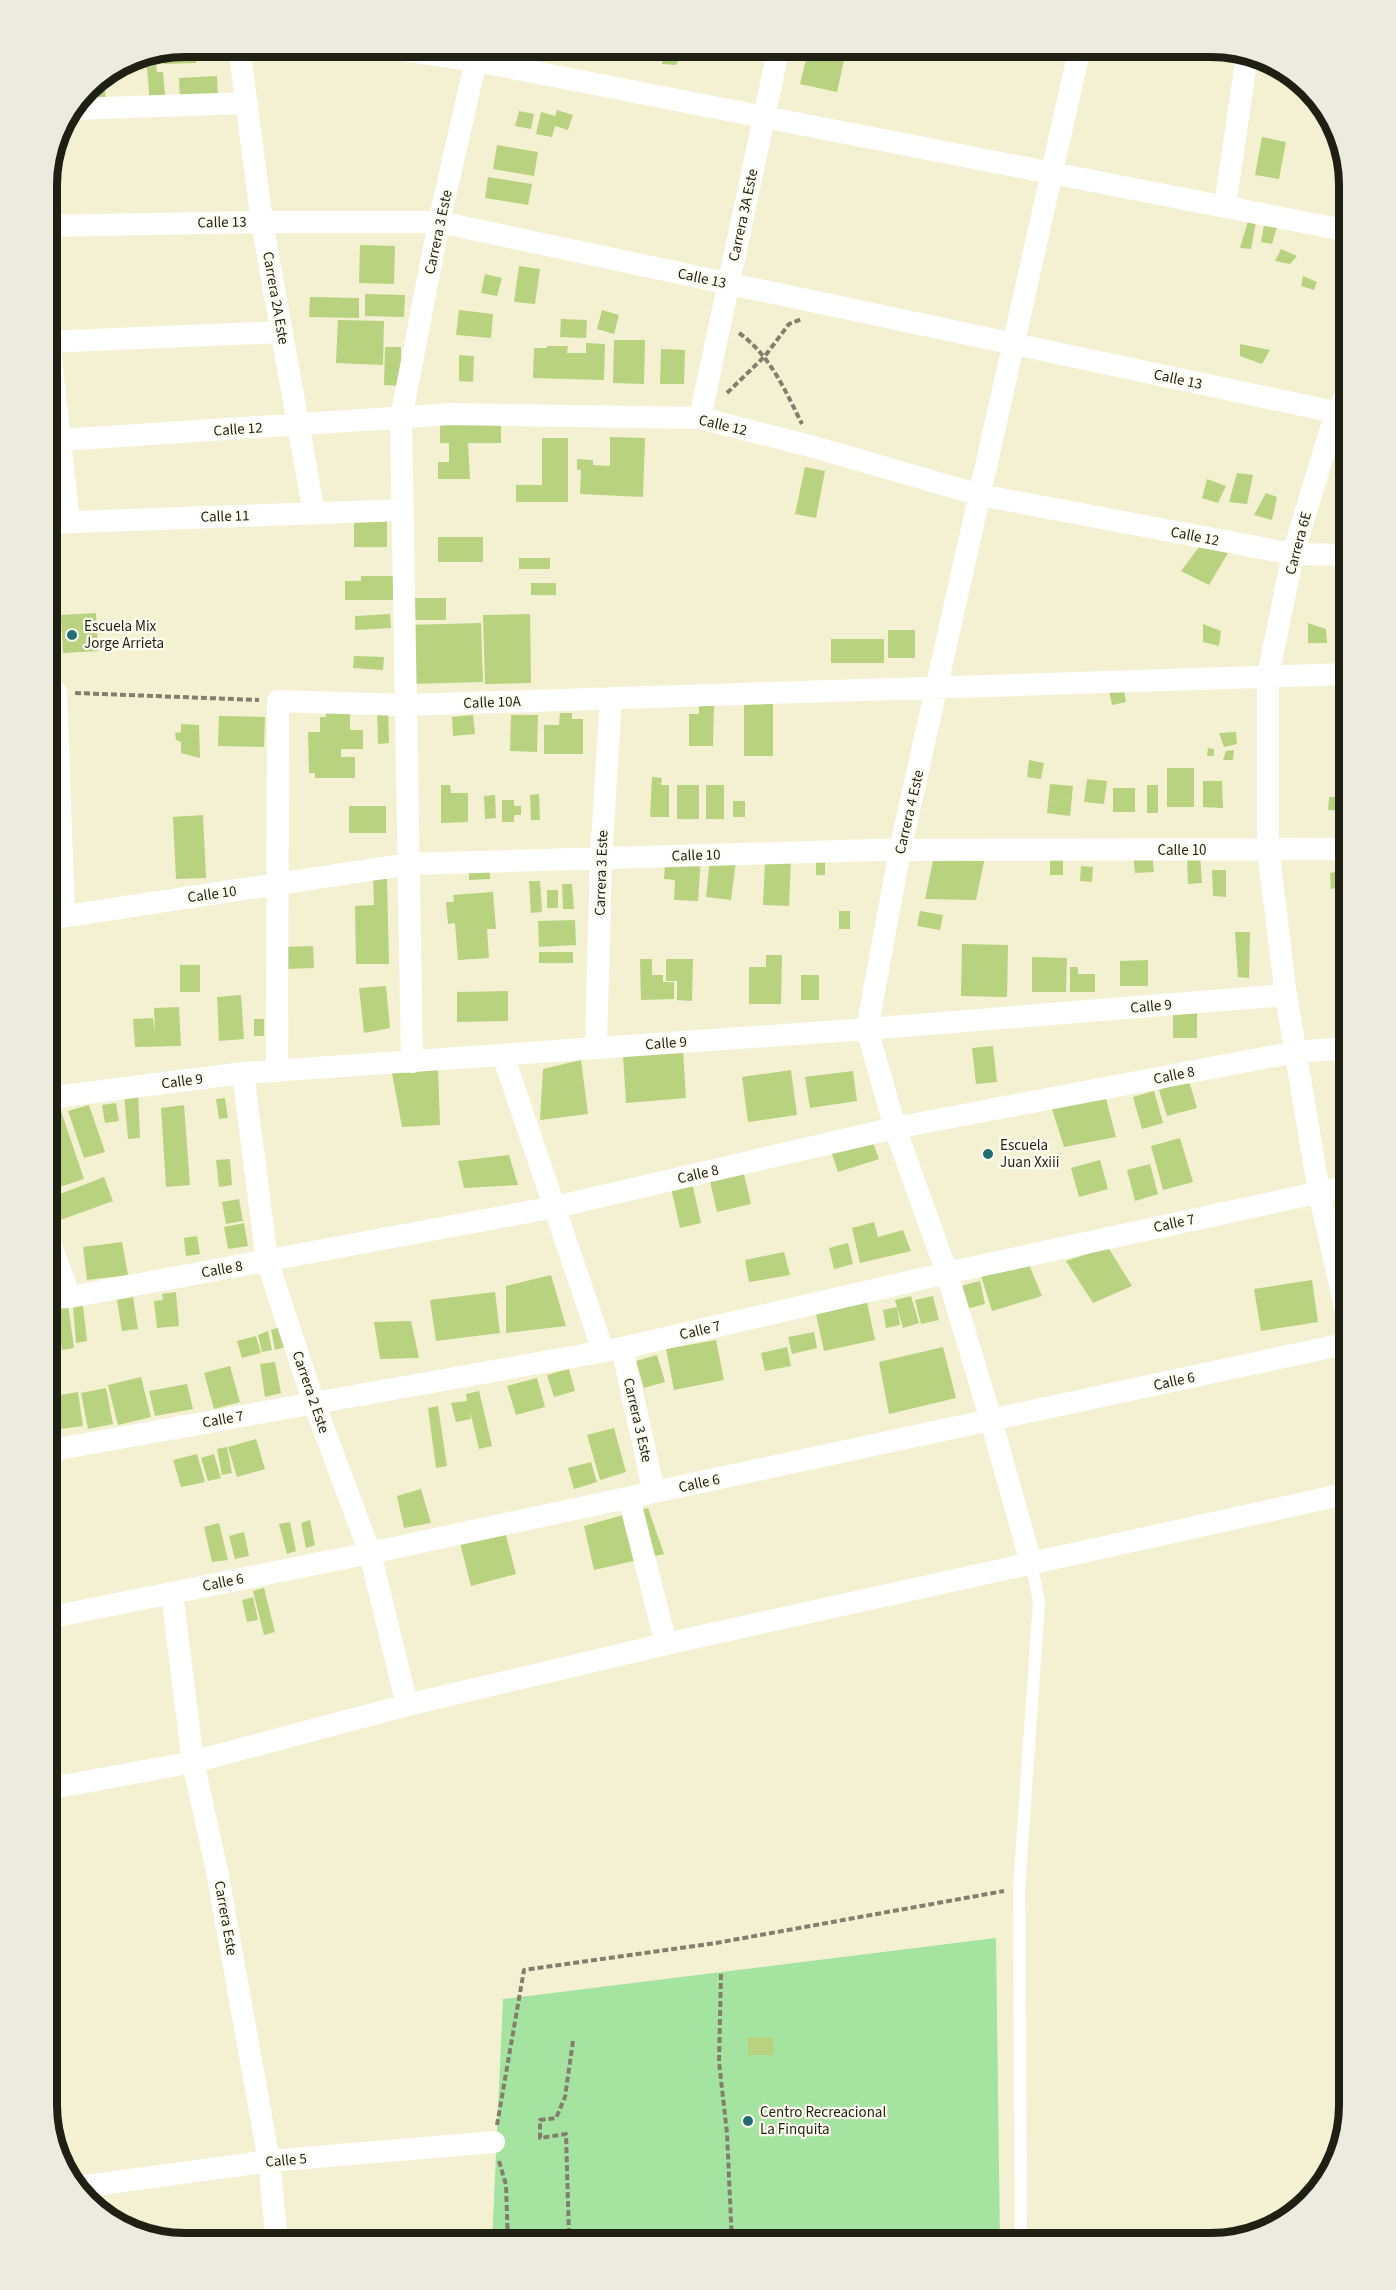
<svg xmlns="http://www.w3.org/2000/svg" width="1396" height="2290" viewBox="0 0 1396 2290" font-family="'Source Sans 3',sans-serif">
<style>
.water{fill:#a4e3a0}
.building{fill:#b8d27f}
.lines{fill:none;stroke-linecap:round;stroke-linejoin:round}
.path{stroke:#82806c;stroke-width:4;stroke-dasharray:6 3;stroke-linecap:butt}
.lane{stroke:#fff;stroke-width:12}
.street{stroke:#fff;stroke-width:22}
.poi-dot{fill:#236e74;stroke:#fefdf1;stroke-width:2}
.labels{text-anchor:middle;stroke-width:4.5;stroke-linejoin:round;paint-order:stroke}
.street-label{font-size:15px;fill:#201f14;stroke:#fefdf1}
.poi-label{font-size:15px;fill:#201f14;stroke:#fefdf1;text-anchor:start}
.rim{fill:none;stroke:#201f14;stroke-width:8}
</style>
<rect width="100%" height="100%" fill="#f4f1d3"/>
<path class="water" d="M996 1938 1000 2243H492L503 1999Z"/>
<path class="building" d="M185 47H196V63L164 64 163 51Z
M601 47H617L616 51Z
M663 47H699V60L679 59 676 65 662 64Z
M809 47H847L837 92 800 84Z
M156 65 157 72H163L166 105H150L147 67Z
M104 76 106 102 78 101 87 87Z
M217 76 218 98 180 100 179 78Z
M557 110 573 115 568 130 555 126 552 137 536 134 541 112 555 116Z
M519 111 534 114 531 129 515 126Z
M1262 137 1286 142 1279 179 1255 175Z
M497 145 538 152 534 176 493 169Z
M488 177 532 184 528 205 485 198Z
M1248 221 1256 222 1251 249 1240 248Z
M1264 225 1277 227 1272 244 1261 242Z
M360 245 395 246 394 284 359 283Z
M1281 249 1297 256 1290 264 1275 261Z
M519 266 540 269 535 304 514 302Z
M485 274 502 278 497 296 481 293Z
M1303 276 1317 282 1314 290 1301 286Z
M365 294 405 295 404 317 365 316Z
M310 297 359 298V318L309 317Z
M459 310 493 314 491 338 456 335Z
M602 310 619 315 614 334 597 329Z
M561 319 587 320 586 338 560 337Z
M338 320 384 321 383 365 336 363Z
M614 340H645L644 384 613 383Z
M586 343 605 344 604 380 533 378 534 348H547V346H568L567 353H586Z
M1240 344 1270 350 1262 364 1240 356Z
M385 347H401V386L384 385Z
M661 349 685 350 684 384H660Z
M459 355 474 356 473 382 459 381Z
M440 419 501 420V443H468L470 479H438V462H449V443H440Z
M610 437 645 438 643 497 580 494 581 470H577V459L593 460V465L610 466Z
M542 438H568V502H516V485H542Z
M805 467 825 471 816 518 795 514Z
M1237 473 1253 475 1247 504 1229 502Z
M1207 479 1226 486 1218 503 1202 498Z
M1345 485 1349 489V510L1340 508Z
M1266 493 1277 497 1272 520 1254 515Z
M354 519H387V547H354Z
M438 537H483V562H438Z
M1205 539 1231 548 1209 585 1181 571Z
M519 558H550V569H519Z
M361 576H393V600H345V581H361Z
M531 583H556V595H531Z
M414 598H446V620H414Z
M96 613 98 651 63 653 61 615Z
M390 614 391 628 355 630V616Z
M530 614 531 683 485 684 483 615Z
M481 623 483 682 408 684 406 625Z
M1308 623 1326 629 1327 643H1308Z
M1203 624 1221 631 1219 646 1203 642Z
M888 630H915V658H888Z
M831 639H884V663H831Z
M354 656 384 657 383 670 353 668Z
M1123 684 1126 702 1112 705 1108 686Z
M744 702H773V756H744Z
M699 706H714L713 746H689V714H699Z
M377 707H388L389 743 378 744Z
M350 710V730H363V749H341V757H355V778H315V773H309L308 732H320V717H326V711Z
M560 713H572V719H583V754H544V725H559Z
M473 715 475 734 453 736 452 717Z
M511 715H538L537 752 510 751Z
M219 716 265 717 264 747 218 746Z
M181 724 199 725 200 758 181 753V742L176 740 175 733 181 732Z
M1236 732 1237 744 1224 747 1219 733Z
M1208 748 1214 749V756H1207Z
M1234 750 1233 760H1223L1226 751Z
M1029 760 1044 763 1041 779 1027 777Z
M1167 768H1194V807H1167Z
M652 777 662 778 661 785H669V817H650Z
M1087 779 1107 781 1104 804 1084 802Z
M1203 781H1222L1223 808 1203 807Z
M1050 784 1073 786 1070 816 1047 813Z
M441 785H450L451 793H468V822L441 823Z
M677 785H699V819H677Z
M706 785H724V819H706Z
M1147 785H1158V813H1147Z
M1113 788H1135V812H1113Z
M539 794 540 820H531L530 795Z
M495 795 496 818 485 819 484 796Z
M1348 796V811L1328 810 1329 797Z
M502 800H514V806H521V815H514V822H502Z
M733 801H745V817H733Z
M349 806H386V833H349Z
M203 815 206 878 176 879 173 817Z
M1050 853H1063V875H1050Z
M1152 853 1154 872 1135 873 1133 855Z
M1200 855 1202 883 1188 884 1187 856Z
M934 856 985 857 976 900 925 899Z
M816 857H825V875H816Z
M701 858 698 901 674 900 675 880 664 879 665 865Z
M710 858 736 861 731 900 706 897Z
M765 860 791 861 789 906 763 905Z
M469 863H490V879L469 880Z
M1081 866 1093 867 1092 882 1080 881Z
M1212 870H1226V897L1213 896Z
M1345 870 1349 886 1331 889 1330 873Z
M373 879H387L389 964H356L355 906 374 905Z
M529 881H540L542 912 531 913Z
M562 884H572L574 909H563Z
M547 890H558V908H547Z
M493 892 496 929H487L489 958 458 960 455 923 448 924 446 902H454L453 895Z
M839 911H850V929H839Z
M920 911 943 915 940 930 917 926Z
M575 920 576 945 539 947 538 921Z
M1235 932H1250L1249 978 1238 977Z
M962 944 1008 945 1007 997 961 996Z
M313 946 314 968 286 969 285 947Z
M539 952H573V963H539Z
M766 955H782L781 1004H749V967H766Z
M1032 957 1067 958 1066 992H1032Z
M640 959H652V975H663V982H674V999L641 1000Z
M666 959H693L692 1001 677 1000V981H666Z
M1148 960V986H1120V961Z
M180 965H200V992H180Z
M1070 967H1078V974H1095V992H1070Z
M801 975H819V1000H801Z
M386 986 390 1028 364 1033 359 988Z
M508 991V1021L457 1022V992Z
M241 995 244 1039 219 1041 217 997Z
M179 1007 181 1046 135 1047 133 1019 153 1018 155 1034 154 1008Z
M1173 1010H1197V1038H1173Z
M254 1019H264V1036H254Z
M993 1046 997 1082 976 1084 972 1048Z
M683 1050 686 1098 626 1103 623 1055Z
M581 1060 588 1114 540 1120 543 1069Z
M438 1068 440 1125 402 1127 392 1073Z
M791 1070 797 1115 748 1122 742 1077Z
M853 1071 857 1101 810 1108 805 1077Z
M1189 1081 1197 1108 1167 1116 1159 1090Z
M1154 1091 1163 1123 1142 1129 1133 1097Z
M138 1092 140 1138 128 1139 124 1094Z
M1105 1095 1116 1137 1064 1147 1052 1109Z
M225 1098 228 1118 219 1119 216 1099Z
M116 1103 119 1121 105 1123 102 1105Z
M89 1105 105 1152 84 1158 68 1111Z
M184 1105 190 1185 166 1187 161 1108Z
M61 1111 84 1179 47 1191V1116Z
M1349 1117V1132L1342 1133 1340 1118Z
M870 1134 879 1159 838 1172 830 1148Z
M1180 1138 1193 1182 1163 1190 1151 1146Z
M509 1155 518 1185 464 1188 458 1161Z
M230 1159 232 1185 219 1187 216 1160Z
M1100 1160 1108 1189 1079 1197 1071 1168Z
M1150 1164 1158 1194 1135 1201 1127 1170Z
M743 1170 751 1204 717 1212 709 1177Z
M104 1177 113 1201 55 1222 47 1199Z
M691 1178 701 1223 680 1228 670 1183Z
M239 1199 243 1221 226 1224 222 1202Z
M874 1222 878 1237 903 1230 911 1251 860 1263 852 1228Z
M244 1223 248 1246 228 1249 224 1227Z
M197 1236 200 1254 186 1256 184 1238Z
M122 1242 128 1275 87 1280 83 1247Z
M848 1243 853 1264 834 1269 829 1248Z
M1108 1247 1132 1286 1093 1303 1066 1261Z
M784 1252 790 1275 749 1282 745 1260Z
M1028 1262 1042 1296 992 1311 981 1276Z
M551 1275 566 1326 506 1333V1286Z
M1312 1280 1318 1322 1261 1331 1254 1289Z
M980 1281 985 1304 966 1309 961 1286Z
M176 1292 179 1326 157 1328 154 1301 163 1300 162 1294Z
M495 1292 500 1333 436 1341 430 1300Z
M911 1296 919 1323 903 1328 895 1300Z
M933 1296 939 1320 921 1324 915 1300Z
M133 1297 138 1329 122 1331 117 1300Z
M867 1302 875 1340 824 1351 816 1314Z
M68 1304 74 1348 62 1350 56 1306Z
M83 1305 87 1341 76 1343 73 1307Z
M897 1307 900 1325 886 1328 883 1310Z
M411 1321 419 1358 380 1359 374 1322Z
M281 1327 285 1347 275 1350 271 1330Z
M268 1331 272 1350 262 1352 258 1335Z
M814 1332 817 1348 792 1354 788 1337Z
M256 1336 261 1353 242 1358 237 1341Z
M716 1340 724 1380 674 1390 666 1349Z
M787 1347 791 1366 765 1371 761 1353Z
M943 1347 956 1398 889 1414 879 1362Z
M657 1355 665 1382 644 1388 636 1361Z
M275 1362 281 1393 265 1397 260 1364Z
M230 1366 240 1402 214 1409 204 1373Z
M569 1369 575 1391 554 1397 547 1375Z
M141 1377 151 1417 118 1425 108 1385Z
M537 1378 545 1407 516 1415 507 1386Z
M187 1384 193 1409 155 1416 149 1391Z
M106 1388 113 1424 88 1429 81 1393Z
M479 1391 492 1446 479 1449 470 1411 471 1419 456 1422 451 1403 467 1401 466 1394Z
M78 1392 83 1426 53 1430 49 1405 52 1430H47V1397Z
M438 1406 447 1466 436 1468 428 1408Z
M614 1428 626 1472 600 1480 587 1435Z
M256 1439 265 1469 237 1477 228 1447Z
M227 1447 232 1473 222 1475 217 1449Z
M197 1454 205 1482 181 1487 173 1460Z
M214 1454 221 1478 208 1481 201 1458Z
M591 1462 597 1482 574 1489 568 1468Z
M421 1489 431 1523 404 1528 397 1496Z
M648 1508 664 1554 594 1570 584 1526Z
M310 1520 315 1545 306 1548 301 1523Z
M290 1522 296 1551 287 1554 279 1524Z
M219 1523 228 1560 212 1562 204 1527Z
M244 1532 249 1556 235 1559 229 1536Z
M505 1532 516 1574 471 1586 460 1543Z
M264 1588 275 1632 264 1635 253 1591Z
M253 1597 258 1620 247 1622 242 1600Z
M748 2037 774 2038 773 2055H748Z"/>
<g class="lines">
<path class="path" d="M739 333C770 355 785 390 802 424
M727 393 765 356 789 324 802 319
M75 693 259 700
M721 1974 719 2062 727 2133 732 2243
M573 2041 565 2097 556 2118 540 2120V2138L566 2134 569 2237 623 2231 625 2243
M497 2125 524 1970 716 1943 1004 1891
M499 2161 506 2185 508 2243"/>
<path class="lane" d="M1021 2243 1019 1888 1039 1602 1031 1563"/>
<path class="street" d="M239 47 262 222 314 513
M384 47 477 61 1349 231
M73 109 247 103
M1225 206 1247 56
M47 226 262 222H439L1349 415
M47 324 69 522
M47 342 282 332
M700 418 779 47
M47 441 451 414 700 418 814 447 980 495 1293 554 1349 555
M47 523 403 510
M47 693 56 692 64 916
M47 919 409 864 876 850 1349 849
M596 1048 601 858 611 698
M503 1055 603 1351
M412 1062 401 418 439 222 479 47
M277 1071 278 701 406 705 1349 674
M243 1073 267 1261 314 1403 370 1553 407 1705
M47 1098 243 1073 867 1029 1286 995
M47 1236 70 1297
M47 1298 70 1297 555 1207 895 1128 1295 1052 1349 1048
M1349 1324 1319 1192 1286 995 1268 849V676L1293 554 1336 412 1349 391
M622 1348 654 1492
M47 1451 622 1348 947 1273 1349 1186
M629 1498 666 1644
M1031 1563 991 1420 947 1273 895 1128 867 1029 900 850 1080 47
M172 1593 193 1762 217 1871 269 2161 277 2243
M47 1618 370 1553 1349 1343
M47 1789 193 1762 407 1705 666 1644 1349 1493
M79 2187 269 2161 494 2142"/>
</g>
<g class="poi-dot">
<circle cx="72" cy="635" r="6"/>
<circle cx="988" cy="1154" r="6"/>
<circle cx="748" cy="2121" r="6"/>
</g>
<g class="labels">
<g class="street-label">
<text transform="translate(743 215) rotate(-78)" y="5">Carrera 3A Este</text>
<text transform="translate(222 222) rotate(-1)" y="5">Calle 13</text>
<text transform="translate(438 232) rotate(-78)" y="5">Carrera 3 Este</text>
<text transform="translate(702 278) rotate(12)" y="5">Calle 13</text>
<text transform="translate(276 298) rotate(80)" y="5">Carrera 2A Este</text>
<text transform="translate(1178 379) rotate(12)" y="5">Calle 13</text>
<text transform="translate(723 425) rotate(13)" y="5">Calle 12</text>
<text transform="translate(238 429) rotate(-4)" y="5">Calle 12</text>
<text transform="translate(225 516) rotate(-2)" y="5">Calle 11</text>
<text transform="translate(1195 536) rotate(11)" y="5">Calle 12</text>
<text transform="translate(1298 543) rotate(-75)" y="5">Carrera 6E</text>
<text transform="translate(492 702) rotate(-2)" y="5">Calle 10A</text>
<text transform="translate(909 812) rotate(-77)" y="5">Carrera 4 Este</text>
<text x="1182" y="855">Calle 10</text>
<text transform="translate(696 855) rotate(-2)" y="5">Calle 10</text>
<text transform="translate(601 873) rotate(-88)" y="5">Carrera 3 Este</text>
<text transform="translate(212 894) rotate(-8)" y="5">Calle 10</text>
<text transform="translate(1151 1006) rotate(-5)" y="5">Calle 9</text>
<text transform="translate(666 1043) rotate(-4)" y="5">Calle 9</text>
<text transform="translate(1174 1075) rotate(-11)" y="5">Calle 8</text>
<text transform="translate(182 1081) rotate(-7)" y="5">Calle 9</text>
<text transform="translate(698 1174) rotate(-13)" y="5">Calle 8</text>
<text transform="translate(1174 1223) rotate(-12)" y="5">Calle 7</text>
<text transform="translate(222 1269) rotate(-10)" y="5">Calle 8</text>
<text transform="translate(700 1330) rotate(-13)" y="5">Calle 7</text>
<text transform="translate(1174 1381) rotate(-12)" y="5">Calle 6</text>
<text transform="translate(311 1392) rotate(71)" y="5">Carrera 2 Este</text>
<text transform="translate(223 1419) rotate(-10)" y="5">Calle 7</text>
<text transform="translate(638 1420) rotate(77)" y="5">Carrera 3 Este</text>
<text transform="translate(699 1483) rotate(-12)" y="5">Calle 6</text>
<text transform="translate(223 1582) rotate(-11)" y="5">Calle 6</text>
<text transform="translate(226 1918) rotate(80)" y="5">Carrera Este</text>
<text transform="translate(286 2160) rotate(-5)" y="5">Calle 5</text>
</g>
<g class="poi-label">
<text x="84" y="631">Escuela Mix<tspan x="84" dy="17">Jorge Arrieta</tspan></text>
<text x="1000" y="1150">Escuela<tspan x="1000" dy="17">Juan Xxiii</tspan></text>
<text x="760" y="2117">Centro Recreacional<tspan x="760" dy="17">La Finquita</tspan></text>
</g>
</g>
<path d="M0 0H1396V2290H0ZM185 57H1211A128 128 0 0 1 1339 185V2105A128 128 0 0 1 1211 2233H185A128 128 0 0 1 57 2105V185A128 128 0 0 1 185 57Z" fill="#ecebdf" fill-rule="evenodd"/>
<path class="rim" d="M185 57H1211A128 128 0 0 1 1339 185V2105A128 128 0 0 1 1211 2233H185A128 128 0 0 1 57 2105V185A128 128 0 0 1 185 57Z"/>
</svg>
